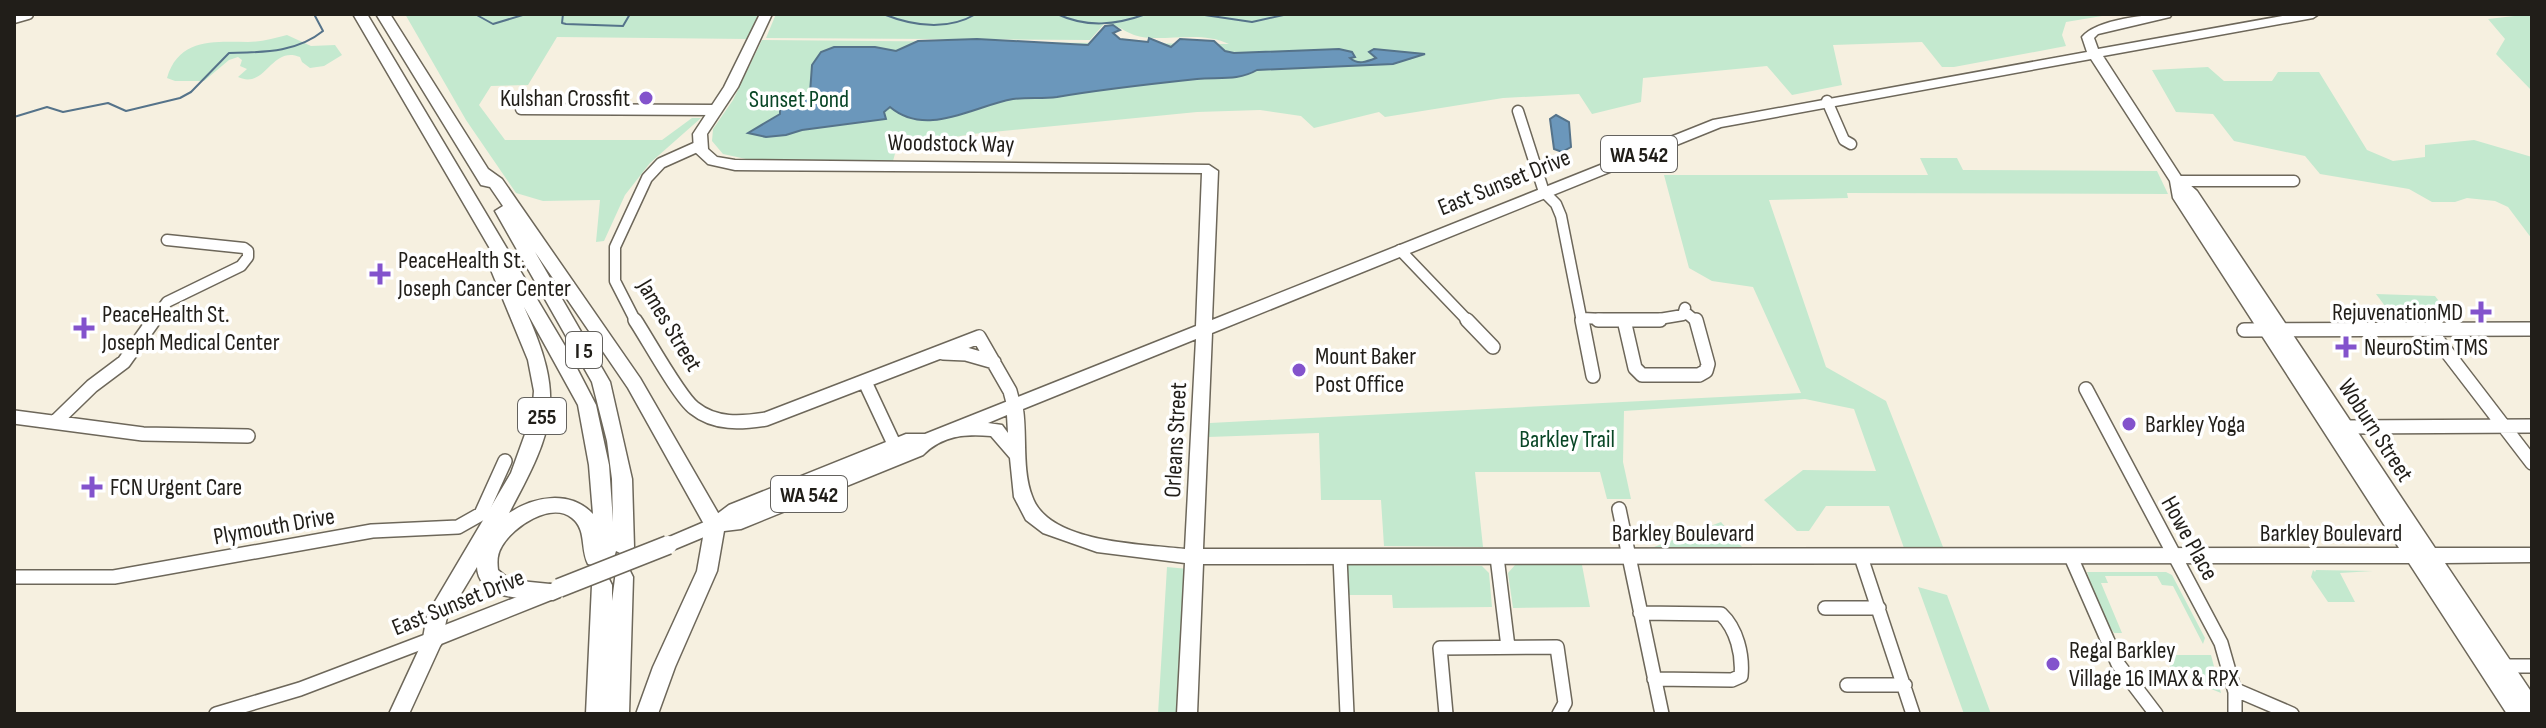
<svg xmlns="http://www.w3.org/2000/svg" width="2546" height="728" viewBox="0 0 2546 728" font-family="'Sofia Sans Condensed',sans-serif">
<style>
.green{fill:#c4e9cf}
.water{fill:#6b97bb;stroke:#55738a;stroke-width:2}
.lines{fill:none;stroke-linecap:round;stroke-linejoin:round}
.stream{stroke:#55738a;stroke-width:2}
.minor-far1-casing{stroke:#6d675a;stroke-width:13}
.minor-casing{stroke:#6d675a;stroke-width:16}
.major-casing{stroke:#6d675a;stroke-width:3}
.highway-casing{stroke:#6d675a;stroke-width:3}
.minor-far1{stroke:#fff;stroke-width:10}
.minor{stroke:#fff;stroke-width:13}
.major{fill:#fff;fill-rule:evenodd}
.highway{fill:#fff;fill-rule:evenodd}
.major-bridge-casing{stroke:#6d675a;stroke-width:21;stroke-linecap:butt}
.major-bridge{stroke:#fff;stroke-width:18}
.poi-dot{fill:#8353cc;stroke:#fff;stroke-width:3}
.labels{text-anchor:middle;stroke-width:7;stroke-linejoin:round;paint-order:stroke}
.shield{fill:#fff;stroke:#64625e;stroke-width:2}
.shield-label{font-size:22px;font-weight:bold;fill:#211e19}
.poi-label{font-size:24px;fill:#211e19;stroke:#fff;text-anchor:start}
.park-label{font-size:24px;fill:#094626;stroke:#fff}
.street-label{font-size:24px;fill:#211e19;stroke:#fff}
</style>
<rect width="100%" height="100%" fill="#f6f0e0"/>
<path class="green" d="M405 14H758L748 39 557 37 528 85 491 86 479 105 505 140H662L692 118H701L650 163 625 195 604 241 596 242 600 200 543 201 516 193 466 120Z
M776 14H2114L2066 22 2062 35 2066 46 1954 67H1942L1922 42 1833 45 1842 85 1792 95 1767 66 1643 78 1641 102 1592 114 1579 94 1503 98 1385 117 1379 112 1314 128 1301 116 1260 110 1197 112 972 134 909 145 896 150 893 161 746 159 723 154 712 141 713 129 733 100 762 40 1229 44C1198 29 1160 44 1134 35 1121 30 1118 24 1104 24L1090 40 766 38Z
M2532 14V91L2496 54 2505 39 2488 19Z
M287 35 311 46 335 45 342 55 324 66 310 68 302 62 300 57C271 45 266 90 238 77L247 69 240 66 242 60 238 57 229 60 204 81H175L167 78C179 37 216 42 248 42 261 42 275 38 287 35Z
M2208 67 2224 81H2272L2278 72H2319L2367 150 2393 161 2425 157V145L2474 140 2532 157V239L2508 207 2495 201 2467 198 2455 202H2432L2409 189 2320 174 2305 156 2234 141 2213 114 2176 112 2152 70Z
M1920 158H1957L1963 170 2157 171 2168 194 1847 193 1848 198 1769 200 1826 367 1886 401 1943 547 1904 548 1889 506H1826L1809 531H1797L1764 500 1803 470 1876 471 1854 409 1805 399 1624 411 1623 462 1631 499H1607L1600 472H1475L1483 547 1384 546 1381 500H1321L1319 433 1208 437 1210 423 1801 393 1753 287 1712 281 1689 268 1664 175H1928Z
M2376 294 2435 296 2451 317 2391 314Z
M1721 522 1742 547H1654Z
M1347 565 1482 566 1489 573 1492 607 1393 608 1392 595H1349Z
M1515 565H1582L1590 607 1513 608 1508 573Z
M1167 567 1188 569 1180 714H1158Z
M2313 570 2315 572 2316 570 2373 571 2340 573 2355 602H2328L2311 577Z
M2087 572H2166L2172 575 2205 638 2203 644 2173 586 2162 585 2157 576H2105L2108 583H2101L2122 633H2114L2100 612Z
M1918 587 1947 595 1991 714H1964Z
M2164 655H2211L2221 693 2199 684 2184 669 2174 674Z"/>
<path class="water" d="M1113 25 1120 30 1113 33 1120 39 1148 42 1149 38 1171 47 1180 39 1214 41 1225 51 1234 53 1339 49 1352 52 1355 57 1350 58C1358 65 1366 62 1376 58L1369 52 1374 49 1425 54 1393 64 1257 70C1238 81 1219 77 1197 79 1150 84 1103 89 1057 97 1042 99 1028 97 1013 99 973 106 927 138 890 107L884 112 886 119 802 130 786 135 766 137 748 133 780 114V105L810 93 812 65 821 52 834 47H875L896 51 918 41 977 39 1088 45 1105 26Z
M1556 115 1569 122 1571 147 1562 152 1554 149 1550 119Z"/>
<g class="lines">
<path class="stream" d="M436 14H454
M475 14 493 24 526 14
M563 14 562 23 566 24 623 26 630 14
M883 14C913 26 947 31 976 14
M1057 14C1087 28 1116 25 1146 14
M1198 14 1252 22 1288 14
M14 117 47 107 63 112 108 103 126 111 180 98 191 92 229 53C262 52 296 53 323 31L314 14"/>
<g class="minor-far1-casing">
<path id="minor-far1" d="M14 18 28 14
M1827 101 1844 140 1851 144
M521 109 715 110
M1518 111 1544 192 1556 204 1561 216 1582 322
M2177 181H2294
M1400 250 1469 322
M1685 312 1697 322
M1582 318 1647 321 1683 315 1685 308
M153 322 167 302 241 266 248 257V251L244 248 167 240
M636 322 615 281V247L647 178 661 163 699 146"/>
</g>
<g class="minor-casing">
<path id="minor" d="M635 320C647 338 680 398 694 408 715 425 741 423 766 419L979 337 1010 391 1014 406
M1467 320 1493 347
M1582 320 1593 376
M1598 320H1660
M1624 320 1635 368 1642 375H1699L1706 371 1708 364 1696 320
M2244 330 2532 329
M2430 330 2532 463
M943 353 966 354 994 362
M865 382 895 446
M2086 389 2221 643 2235 692V714
M14 417 143 434 248 436
M55 422 92 386 124 362 154 320
M2345 427 2532 426
M1619 509 1662 714
M1340 557 1347 714
M1497 557 1508 647
M1861 557 1913 714
M2071 557 2118 664 2156 714
M14 577H114L372 531 458 527 481 514 505 461
M1825 608H1879
M1640 613 1721 614C1737 629 1743 655 1741 676L1732 680 1654 679
M2503 666H2532
M1847 685H1905
M2236 690 2292 714
M216 714 300 689 434 638
M1446 714 1440 648 1557 647 1565 703 1559 714"/>
</g>
<g class="major-casing">
<path id="major" d="M760 14H772L738 87 707 134 708 149 717 157 735 160 1209 165 1218 171 1212 320 1713 120 2087 52 2082 37C2097 19 2149 14 2172 14L2170 17 2098 34 2094 38 2098 49 2293 14H2319L2313 18 2103 56 2182 178 2197 191 2435 548H2532V562L2445 563 2532 693V714H2507L2409 563 1203 564 1197 714H1177L1185 563 1097 552 1043 533 1026 520 1014 497 1010 458 991 436C965 434 943 435 923 455L741 529 716 532 668 552 662 550 659 545 662 540 709 520 729 505 906 434H925L1196 326 1202 173 735 170 708 164 694 151 693 134 724 87ZM2091 59 2170 181 2173 198 2399 548 1203 549 1212 333 1721 127ZM1196 339 1185 549C1144 544 1048 544 1032 496 1022 470 1027 437 1023 409ZM1007 415 1008 433 1002 425 988 423Z
M550 584 556 586 559 592 556 598 441 644 409 714H389L427 632Z"/>
</g>
<g class="highway-casing">
<path id="highway" d="M353 14H367L568 351 596 405 609 465 613 522 612 479 607 441 592 382 495 211 503 206 490 187 481 185 376 14H390L488 169 502 179 640 378 725 525 717 571 675 667 658 714H636L653 667 697 571 705 526 628 388 535 252 610 382 632 479 634 547 631 553 624 555 616 551 613 561 595 566 588 564C580 548 587 530 572 518 551 501 513 527 502 546 497 554 497 561 498 570L510 580 560 585 563 591 560 597 553 600C528 598 479 602 477 567L447 617 441 645 434 647 427 645 423 638 427 615 511 473 532 415 534 391 528 360 491 270 499 264ZM524 307 578 405 589 465 593 514C570 490 535 496 509 513 555 428 566 398 524 307Z
M623 568 630 571 633 577 629 714H586L592 585 595 579 602 576 609 579 612 585V601L616 571Z"/>
</g>
<use href="#minor-far1" class="minor-far1"/>
<use href="#minor" class="minor"/>
<use href="#major" class="major"/>
<use href="#highway" class="highway"/>
<g class="major-bridge-casing">
<path id="major-bridge" d="M559 588 668 545"/>
</g>
<use href="#major-bridge" class="major-bridge"/>
</g>
<g class="poi-dot">
<circle cx="646" cy="98" r="8"/>
<path d="M376 262h8v8h8v8h-8v8h-8v-8h-8v-8h8z"/>
<path d="M2477 300h8v8h8v8h-8v8h-8v-8h-8v-8h8z"/>
<path d="M80 316h8v8h8v8h-8v8h-8v-8h-8v-8h8z"/>
<path d="M2342 335h8v8h8v8h-8v8h-8v-8h-8v-8h8z"/>
<circle cx="1299" cy="370" r="8"/>
<circle cx="2129" cy="424" r="8"/>
<path d="M88 475h8v8h8v8h-8v8h-8v-8h-8v-8h8z"/>
<circle cx="2053" cy="664" r="8"/>
</g>
<g class="labels">
<g class="shield">
<rect x="1601" y="136" width="76" height="36" rx="6"/>
<rect x="566" y="332" width="36" height="36" rx="6"/>
<rect x="518" y="398" width="48" height="36" rx="6"/>
<rect x="771" y="476" width="76" height="36" rx="6"/>
</g>
<g class="shield-label">
<text x="1639" y="162">WA 542</text>
<text x="584" y="358">I 5</text>
<text x="542" y="424">255</text>
<text x="809" y="502">WA 542</text>
</g>
<g class="poi-label">
<text x="630" y="106" text-anchor="end">Kulshan Crossfit</text>
<text x="398" y="268">PeaceHealth St.<tspan x="398" dy="28">Joseph Cancer Center</tspan></text>
<text x="2463" y="320" text-anchor="end">RejuvenationMD</text>
<text x="102" y="322">PeaceHealth St.<tspan x="102" dy="28">Joseph Medical Center</tspan></text>
<text x="2364" y="355">NeuroStim TMS</text>
<text x="1315" y="364">Mount Baker<tspan x="1315" dy="28">Post Office</tspan></text>
<text x="2145" y="432">Barkley Yoga</text>
<text x="110" y="495">FCN Urgent Care</text>
<text x="2069" y="658">Regal Barkley<tspan x="2069" dy="28">Village 16 IMAX &amp; RPX</tspan></text>
</g>
<g class="park-label">
<text x="799" y="107">Sunset Pond</text>
<text x="1567" y="447">Barkley Trail</text>
</g>
<g class="street-label">
<text transform="translate(951 143) rotate(1)" y="8">Woodstock Way</text>
<text transform="translate(1504 182) rotate(-22)" y="8">East Sunset Drive</text>
<text transform="translate(670 325) rotate(59)" y="8">James Street</text>
<text transform="translate(2376 430) rotate(57)" y="8">Woburn Street</text>
<text transform="translate(1175 440) rotate(-87)" y="8">Orleans Street</text>
<text transform="translate(274 526) rotate(-10)" y="8">Plymouth Drive</text>
<text x="1683" y="541">Barkley Boulevard</text>
<text x="2331" y="541">Barkley Boulevard</text>
<text transform="translate(2190 538) rotate(61)" y="8">Howe Place</text>
<text transform="translate(458 602) rotate(-22)" y="8">East Sunset Drive</text>
</g>
</g>
<rect width="2546" height="728" fill="none" stroke="#211e19" stroke-width="32"/>
</svg>
